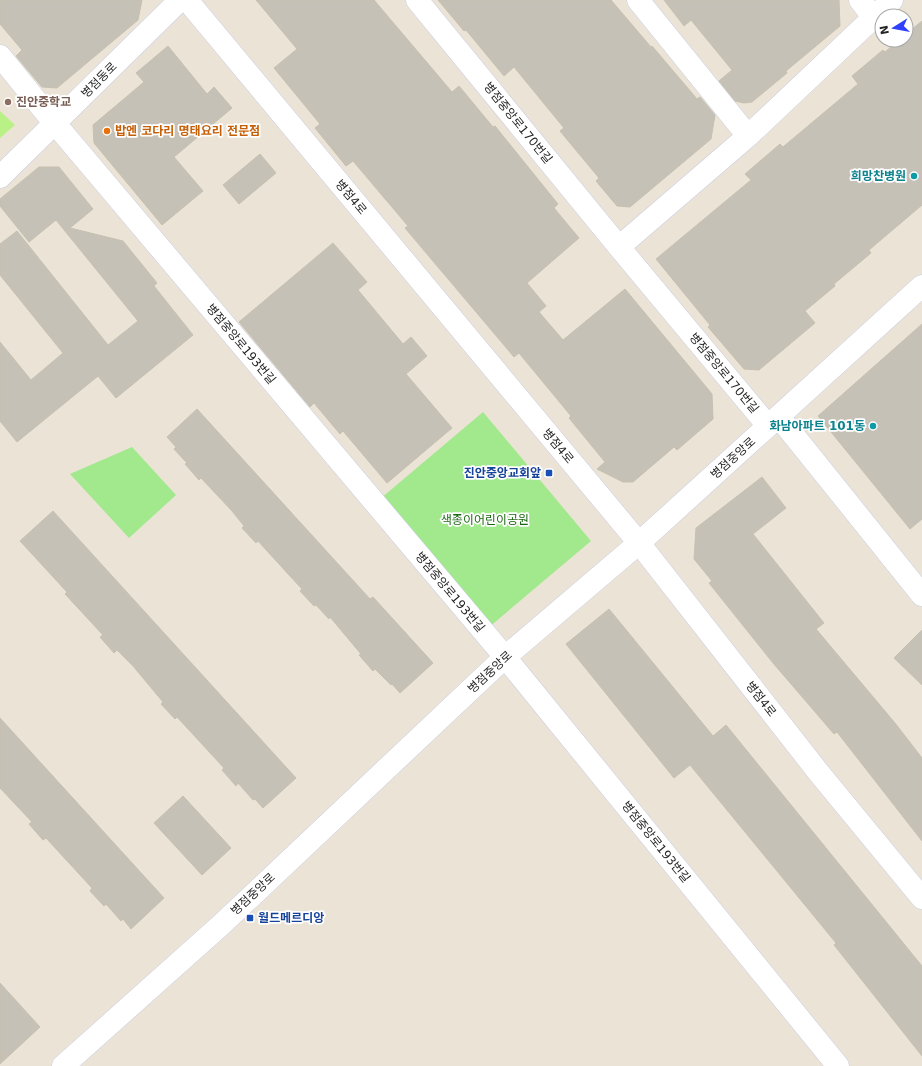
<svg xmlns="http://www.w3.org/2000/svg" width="922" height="1066" viewBox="0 0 922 1066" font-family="'DejaVu Sans','Noto Sans KR',sans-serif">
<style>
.green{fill:#a2e88c}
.pitch{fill:#b9f186}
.building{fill:#c6c1b6;stroke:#c6c0b0}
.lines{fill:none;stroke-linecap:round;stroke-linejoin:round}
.minor-casing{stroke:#cbcde2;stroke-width:23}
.tertiary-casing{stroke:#cbcde2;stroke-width:23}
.minor{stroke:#fff;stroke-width:22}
.tertiary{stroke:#fff;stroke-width:22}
.education-dot{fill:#8d6e63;stroke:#fff;stroke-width:1.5}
.food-dot{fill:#e8710a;stroke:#fff;stroke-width:1.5}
.culture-dot{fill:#0f9aa8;stroke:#fff;stroke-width:1.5}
.transit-dot{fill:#1a4fb4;stroke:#fff;stroke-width:1.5}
.labels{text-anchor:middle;stroke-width:3.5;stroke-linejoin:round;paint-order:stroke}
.street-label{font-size:12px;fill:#262626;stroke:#fff}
.education-label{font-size:12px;font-weight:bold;fill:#785e54;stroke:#fff;text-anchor:start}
.food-label{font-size:12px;font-weight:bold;fill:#c56008;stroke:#fff;text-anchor:start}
.culture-label{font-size:12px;font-weight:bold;fill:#0d838f;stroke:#fff;text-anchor:end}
.transit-label{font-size:12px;font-weight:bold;fill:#164399;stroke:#fff;text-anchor:end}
.park-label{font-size:12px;fill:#1c6812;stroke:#fff}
</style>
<rect width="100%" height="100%" fill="#ebe4d6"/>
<path class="green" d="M483 412 591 541 488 628 380 499Z
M132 447 176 495 129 538 70 474Z"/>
<path class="pitch" d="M0 111 15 125 0 138Z"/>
<path class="building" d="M0 0H142L138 20 57 88 42 87 16 56 22 50 0 24Z
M256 0H374L452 92 459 86 493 127 495 126 558 204 554 208 579 238 527 283 546 306 539 312 563 340 625 289 712 394 713 419 677 450 674 447 633 482H623L597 469 605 462 569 418 571 416 519 353 514 357 405 228 408 226 353 161 346 166 315 128 320 124 274 68 297 49Z
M438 0H611L651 47 652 46 697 99 700 97 715 115 711 139 630 207 617 206 596 181 599 178 560 131 564 128 514 67 504 76 466 30 464 31Z
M664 0H839L840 26 786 71 787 73 752 102 744 103 735 101 719 81 732 70 691 20 684 26Z
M922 21V205L869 250 871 253 834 284 835 286 805 311 815 323 759 370 744 369 708 327 710 325 656 259 751 180 745 174 780 144 783 147 858 84 852 76 883 50 885 52 899 40H906V34Z
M168 46 207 94 214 87 232 108 174 157 203 191 162 225 94 143 93 125 144 82 136 73Z
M260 154 276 173 239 204 223 185Z
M39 167H59L93 209 70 228 123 241 157 283 154 286 193 335 116 398 98 376 17 442 0 421V342L31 380 63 353 0 275V244L17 231 108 345 138 321 56 220 29 242 0 206V199Z
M333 243 367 282 358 290 403 344 411 337 427 356 406 374 452 428 387 483 343 431 340 434 314 403 310 407 239 322Z
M922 324V519L910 529 818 416Z
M197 409 370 599 373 597 433 663 400 693 392 684 391 685 375 669 373 671 359 655 361 654 330 617 329 619 316 605 314 606 300 591 302 589 289 575 258 541 256 543 242 528 244 526 232 511 201 478 199 480 185 464 187 463 174 449 176 447 167 437Z
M762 477 786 508 753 534 824 623 816 629 895 723 922 758V841L837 732 834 734 773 663 709 583 712 581 694 559 696 528Z
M53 511 296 778 263 808 255 799 253 800 238 783 236 786 222 770 224 768 177 717 175 719 161 704 163 702 133 666 117 650 114 653 100 637 103 635 65 594 67 592 20 541Z
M609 609 713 736 726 725 922 966V1056L834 945 836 943 690 765 674 778 566 644Z
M922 630V685L894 658Z
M0 718 164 898 131 929 123 919 121 921 106 904 104 906 90 891 92 888 46 838 43 840 29 824 32 822 0 788Z
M183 796 231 848 202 875 154 823Z
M0 983 40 1027 0 1064Z"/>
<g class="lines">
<g class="minor-casing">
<path id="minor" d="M187 0 639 543 819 773 922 898
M417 0 619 247 768 426
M638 0 748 136
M860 0 873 17
M0 56 47 114 505 657 838 1066
M0 177 180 0
M619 247 748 136 892 0
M779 417 922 595"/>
</g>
<g class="tertiary-casing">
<path id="tertiary" d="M63 1066 222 924 505 657 639 543 922 286"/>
</g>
<use href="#minor" class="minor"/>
<use href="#tertiary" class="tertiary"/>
</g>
<circle class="education-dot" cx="8" cy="102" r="4"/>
<circle class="food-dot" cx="107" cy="131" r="4"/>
<g class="culture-dot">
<circle cx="914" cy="176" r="4"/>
<circle cx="873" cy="426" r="4"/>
</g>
<g class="transit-dot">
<rect x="545" y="469" width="8" height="8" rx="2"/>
<rect x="246" y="914" width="8" height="8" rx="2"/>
</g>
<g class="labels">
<g class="street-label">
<text transform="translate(99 80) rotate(-45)" y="4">병점동로</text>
<text transform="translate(518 123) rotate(51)" y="4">병점중앙로170번길</text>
<text transform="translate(351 197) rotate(50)" y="4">병점4로</text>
<text transform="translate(241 344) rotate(50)" y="4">병점중앙로193번길</text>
<text transform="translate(724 373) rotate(50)" y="4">병점중앙로170번길</text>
<text transform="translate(558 446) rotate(50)" y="4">병점4로</text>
<text transform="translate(733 458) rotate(-42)" y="4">병점중앙로</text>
<text transform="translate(450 592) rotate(50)" y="4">병점중앙로193번길</text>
<text transform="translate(490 672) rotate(-43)" y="4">병점중앙로</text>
<text transform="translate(761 699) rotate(52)" y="4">병점4로</text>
<text transform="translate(656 842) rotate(51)" y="4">병점중앙로193번길</text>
<text transform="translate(253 894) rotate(-43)" y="4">병점중앙로</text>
</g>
<g class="education-label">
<text x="16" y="106">진안중학교</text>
</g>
<g class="food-label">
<text x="115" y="135">밥엔 코다리 명태요리 전문점</text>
</g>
<g class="culture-label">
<text x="906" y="180">희망찬병원</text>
<text x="865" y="430">화남아파트 101동</text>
</g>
<g class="transit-label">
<text x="541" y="477">진안중앙교회앞</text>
<text x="258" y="922" text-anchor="start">월드메르디앙</text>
</g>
<g class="park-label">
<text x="485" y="524">색종이어린이공원</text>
</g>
</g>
<g transform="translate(894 28) rotate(259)"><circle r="19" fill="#ffffff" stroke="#a8a8a8"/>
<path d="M0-3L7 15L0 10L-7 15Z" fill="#2f41ff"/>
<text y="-6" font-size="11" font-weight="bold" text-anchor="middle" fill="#262626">N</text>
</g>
</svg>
